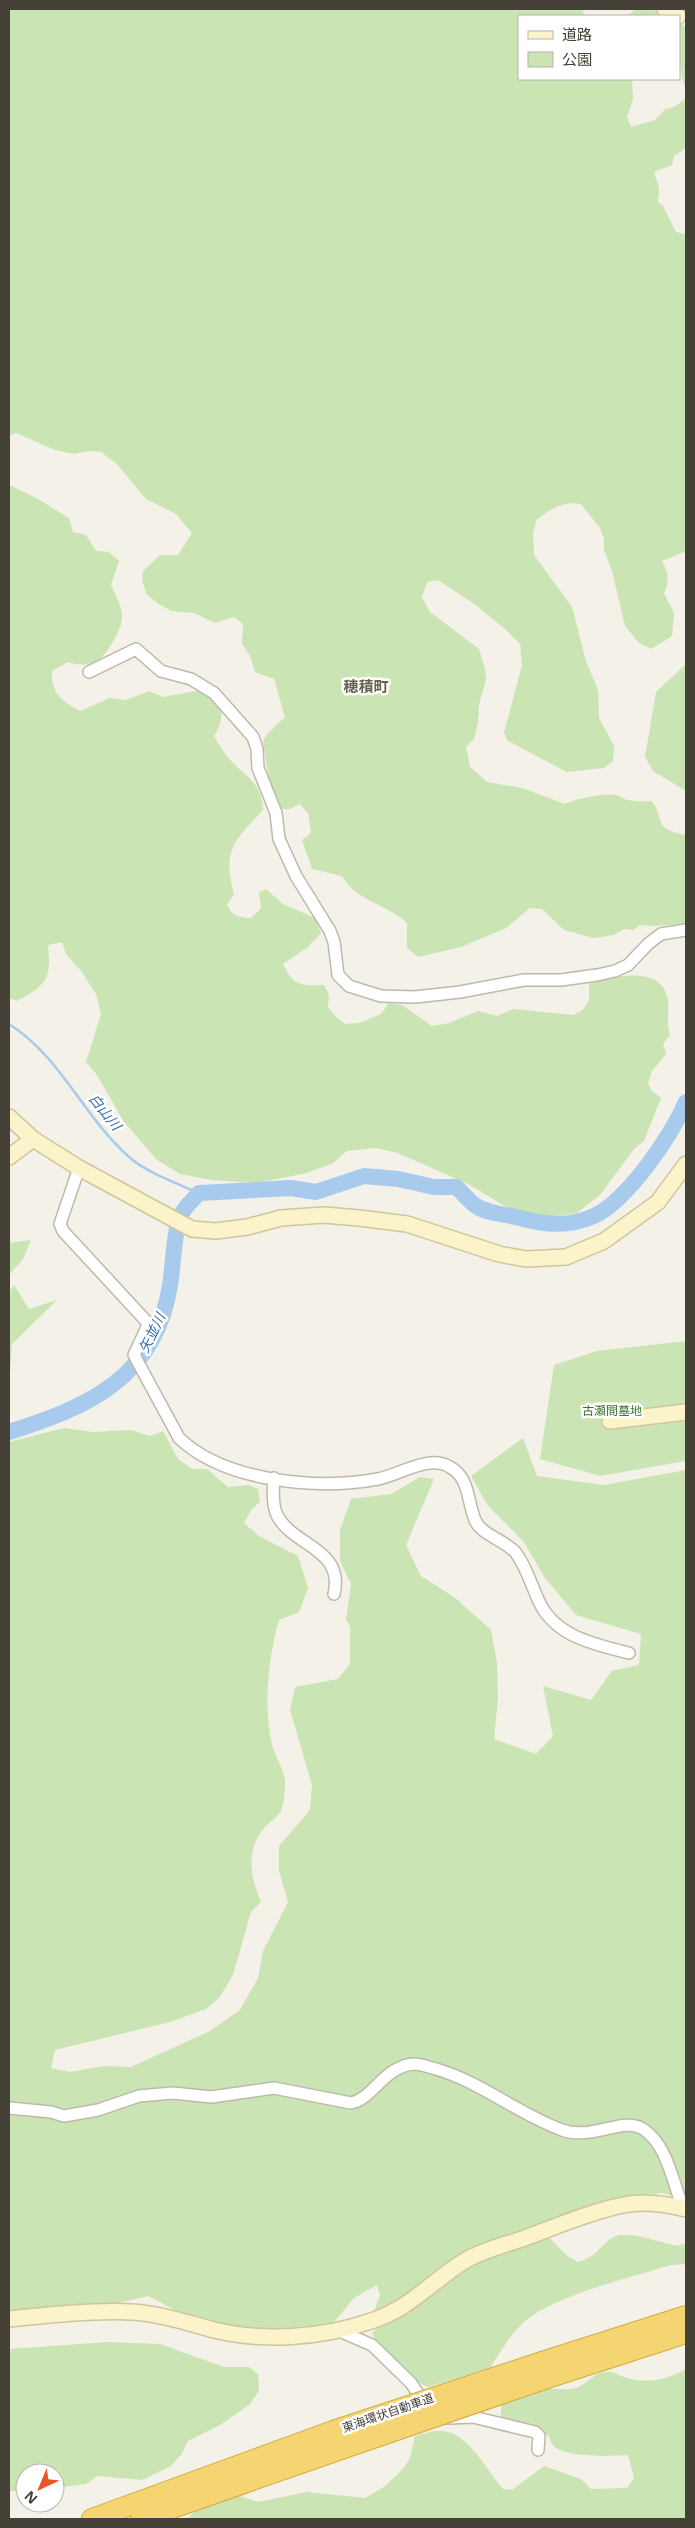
<svg xmlns="http://www.w3.org/2000/svg" width="695" height="2528" viewBox="0 0 695 2528" font-family="'Noto Sans','Noto Sans JP',sans-serif">
<style>
.green{fill:#cae4b3}
.lines{fill:none;stroke-linecap:round;stroke-linejoin:round}
.stream{stroke:#a8caec;stroke-width:2.5}
.river{stroke:#a8caec;stroke-width:16}
.street-casing{stroke:#beb9ab;stroke-width:14}
.secondary-casing{stroke:#d0c69a;stroke-width:18}
.highway-casing{stroke:#d3ab42;stroke-width:22}
.street{stroke:#fff;stroke-width:11}
.secondary{stroke:#fbf4ca;stroke-width:15}
.highway{stroke:#f4d571;stroke-width:20}
.highway-bridge-casing{stroke:#d3ab42;stroke-width:22;stroke-linecap:butt}
.highway-bridge{stroke:#f4d571;stroke-width:20}
.labels{text-anchor:middle;stroke-width:5;stroke-linejoin:round;paint-order:stroke}
.park-label{font-size:12px;fill:#42742e;stroke:#fff}
.street-label{font-size:12px;fill:#464137;stroke:#fff}
.water-label{font-size:14px;font-style:italic;fill:#376fab;stroke:#fff}
.quarter-label{font-size:15px;font-weight:bold;fill:#68604f;stroke:#fff}
</style>
<rect width="100%" height="100%" fill="#f3f1e8"/>
<path class="green" d="M9 9H582L585 16H519V79H632L633 99 627 117 631 127 655 120 665 109 674 107 685 99 686 95V148L674 156 672 165 654 172 659 187 658 202 663 206 676 232 686 234V551L662 561C668 572 670 581 664 593L674 613 672 636 651 649 638 642 625 626 612 571 604 550V539L600 528 581 504C563 501 551 509 537 519L533 533 534 555 572 607 586 661 598 690 599 718 614 746 613 761 604 768 567 772 508 741 504 733 522 665 520 644 506 630 476 605 438 580 427 582 422 597 430 612 479 649 485 669 486 680 479 704 478 723 474 739 466 747 470 767 487 782 522 788 565 804C576 799 604 793 616 795 620 796 624 799 627 800 635 802 644 801 652 801 666 822 652 828 686 835V924L654 926 640 925 633 930 624 929 614 935 593 938 564 930 542 909 530 908 506 928 461 947 418 957 407 948V923C386 903 357 902 342 876L312 869 302 840 311 833 308 813 300 804 290 809H278L268 774 263 741 269 732 285 717 274 679 255 672 250 656 242 644 243 624 234 617 215 623 194 613 171 611 159 604 147 595 142 581 143 571 160 555H178L192 533 176 514 146 499 117 464 101 452 88 451 74 454 55 450 16 433 9 436Z
M636 9H652L668 16H627Z
M679 21 686 28V90C678 71 679 42 679 21Z
M9 485 38 499 69 518 73 532 86 535 96 551 109 552 119 561 111 585C115 595 123 607 122 618 122 625 118 631 116 636 104 659 94 670 68 662L52 671C51 695 62 700 80 711L110 698 126 700 149 691 163 697 201 690 220 703C223 716 221 725 214 736 218 743 222 750 227 756 244 778 261 778 263 810 234 841 222 850 234 894L227 905C233 916 239 918 251 918L261 908 259 892 266 889 283 904 315 918 321 933 308 947 283 964C294 986 300 986 324 985L329 995 328 1007 335 1016 345 1024 359 1023 381 1014 389 1003 402 1005 432 1026 449 1023 478 1011 497 1016 513 1009 573 1015 583 1010 589 1000V984C612 976 664 964 668 1001 669 1013 666 1023 670 1035L663 1044 666 1054 652 1071 648 1083 651 1090 661 1098 644 1141 634 1149 600 1195 577 1213 555 1216 527 1215 503 1205 470 1185 398 1153 376 1148 347 1151 333 1163 307 1173 257 1183 212 1180 180 1174 157 1160 124 1122 97 1075 86 1062 101 1014 96 994 81 971 66 954 62 942 48 945C51 979 48 984 17 1001L9 998Z
M686 664V791L653 771 645 757 656 692Z
M31 1240 23 1259 9 1275V1243Z
M14 1285 29 1309 57 1300 12 1344 9 1389V1292Z
M686 1341V1461L600 1476 540 1459 554 1365 597 1351Z
M64 1428 93 1432 131 1430 150 1436 163 1431 178 1459 192 1469H207L228 1487 248 1485 258 1489 260 1502 251 1510 244 1523 259 1536 298 1556 308 1588 299 1612 279 1620C268 1659 263 1705 272 1745 275 1757 286 1772 285 1784 285 1792 284 1804 281 1811 278 1817 269 1822 265 1827 245 1850 250 1876 261 1902L251 1912 233 1975 219 1998 206 2009 170 2022 55 2050 51 2068 70 2072 105 2066 131 2067 210 2031 240 2010 258 1978 263 1951 288 1902 279 1871V1846L310 1810 312 1785 290 1710 295 1687 338 1679 350 1664V1626L346 1620 351 1584 340 1561V1530L351 1499 391 1494 420 1477 434 1479 406 1545 421 1576 454 1597 491 1630 497 1663 498 1699 494 1739 536 1754 553 1736 543 1686 591 1700 612 1671 639 1665 641 1634 576 1615 545 1578 524 1542 488 1506 471 1476 523 1438 537 1476 604 1485 686 1470V2195L674 2196 662 2193 621 2198 492 2243 416 2291 373 2314 380 2295 377 2285 354 2298 335 2321 323 2327 248 2329 216 2326 181 2313 148 2296 118 2303 9 2314V1442Z
M618 2235H634L677 2246 686 2243V2264L671 2265C632 2277 553 2296 524 2322 510 2335 500 2352 490 2368L428 2387C410 2380 379 2351 372 2333L376 2329 433 2294 469 2266 548 2236 566 2255 578 2262C602 2255 600 2242 618 2235Z
M108 2342 160 2344 224 2367H249L258 2374 259 2391 249 2405 220 2425 188 2441 181 2455 171 2466 142 2480 97 2476 86 2484 55 2488V2473H25V2491H9V2349Z
M686 2369V2519H187L195 2511 239 2496 258 2502 307 2492 365 2498 384 2487 403 2469 410 2458 415 2436C423 2434 434 2430 442 2431 468 2432 488 2472 503 2489L512 2490 544 2466 581 2479 591 2489 627 2488 634 2478 628 2455C613 2456 565 2458 554 2446 552 2444 550 2439 549 2436L501 2419V2405C511 2397 530 2389 544 2389 553 2388 565 2391 575 2388 587 2385 593 2373 605 2372 612 2371 620 2376 627 2378 649 2384 666 2380 686 2369Z"/>
<g class="lines">
<path class="stream" d="M9 1024C61 1057 83 1116 128 1156 145 1172 178 1184 199 1193"/>
<path class="river" d="M9 1432C89 1407 156 1377 170 1285 173 1268 174 1231 180 1217 183 1208 193 1200 199 1193L291 1188 316 1192 364 1176 398 1179 434 1187H456C463 1193 469 1201 476 1206 488 1214 506 1214 520 1218 545 1225 569 1227 594 1216 628 1200 671 1136 686 1102"/>
<g class="street-casing">
<path id="street" d="M89 672 136 649 161 671 191 679 214 693 253 737 257 749 258 768 276 813 279 839 296 876 330 931 334 942 338 975 349 986 381 996 415 997 460 992 524 980H561L597 975 615 971 628 965 648 944 661 934 686 930
M79 1168 60 1224 63 1231 147 1322V1327L134 1355 179 1438C225 1482 318 1490 378 1479 400 1475 428 1454 450 1467 470 1478 467 1501 475 1520 481 1535 505 1540 516 1553 526 1567 530 1581 537 1597 552 1636 593 1644 629 1653
M274 1478C273 1489 272 1502 276 1513 290 1546 345 1547 334 1594
M9 2108 51 2112 64 2116 98 2110 139 2096 173 2093 211 2097 274 2088 351 2103C374 2098 384 2066 414 2064 421 2064 429 2067 436 2069 481 2082 518 2114 562 2130 593 2141 623 2116 643 2129 667 2144 673 2183 683 2208
M337 2330 372 2345 411 2383 425 2404
M448 2418 473 2417 535 2432 539 2436 538 2450"/>
</g>
<g class="secondary-casing">
<path id="secondary" d="M665 9 678 16
M9 1117 33 1139 79 1168 192 1229 216 1231 247 1227 281 1218 324 1215 359 1218 407 1224 499 1254 526 1259 566 1257 604 1241 658 1202 686 1164
M9 1157 33 1139
M610 1421 686 1412
M9 2319C47 2315 95 2310 133 2312 161 2314 188 2323 214 2330 264 2342 320 2338 368 2322 411 2309 430 2282 466 2260 483 2250 504 2245 522 2239 555 2227 589 2212 623 2205 643 2201 666 2204 686 2209"/>
</g>
<g class="highway-casing">
<path id="highway" d="M542 2362 686 2316
M547 2378 686 2333
M92 2519 333 2431
M141 2519 341 2449"/>
</g>
<use href="#street" class="street"/>
<use href="#secondary" class="secondary"/>
<use href="#highway" class="highway"/>
<g class="highway-bridge-casing">
<path id="highway-bridge" d="M333 2431 542 2362
M341 2449 547 2378"/>
</g>
<use href="#highway-bridge" class="highway-bridge"/>
</g>
<g class="labels">
<g class="park-label">
<text x="612" y="1415">古瀬間墓地</text>
</g>
<g class="street-label">
<text transform="translate(388 2413) rotate(-19)" y="4">東海環状自動車道</text>
</g>
<g class="water-label">
<text transform="translate(105 1112) rotate(51)" y="5">白山川</text>
<text transform="translate(152 1333) rotate(-64)" y="5">矢並川</text>
</g>
<g class="quarter-label">
<text x="366" y="692">穂積町</text>
</g>
</g>
<rect width="695" height="2528" fill="none" stroke="#464137" stroke-width="20"/>
<rect x="518" y="15" width="162" height="65" fill="#ffffff" stroke="#b5b3af"/>
<rect x="528" y="31" width="25" height="8" fill="#fbf4ca" stroke="#b5b3af"/>
<text x="562" y="40" font-size="15" fill="#464137">道路</text>
<rect x="528" y="52" width="25" height="15" fill="#cae4b3" stroke="#b5b3af"/>
<text x="562" y="65" font-size="15" fill="#464137">公園</text>
<g transform="translate(40 2488) rotate(224)"><circle r="24" fill="#ffffff" stroke="#b5b3af"/>
<path d="M0-4L9 19L0 12L-9 19Z" fill="#ec5626"/>
<text y="-8" font-size="14" font-weight="bold" text-anchor="middle" fill="#464137">N</text>
</g>
</svg>
